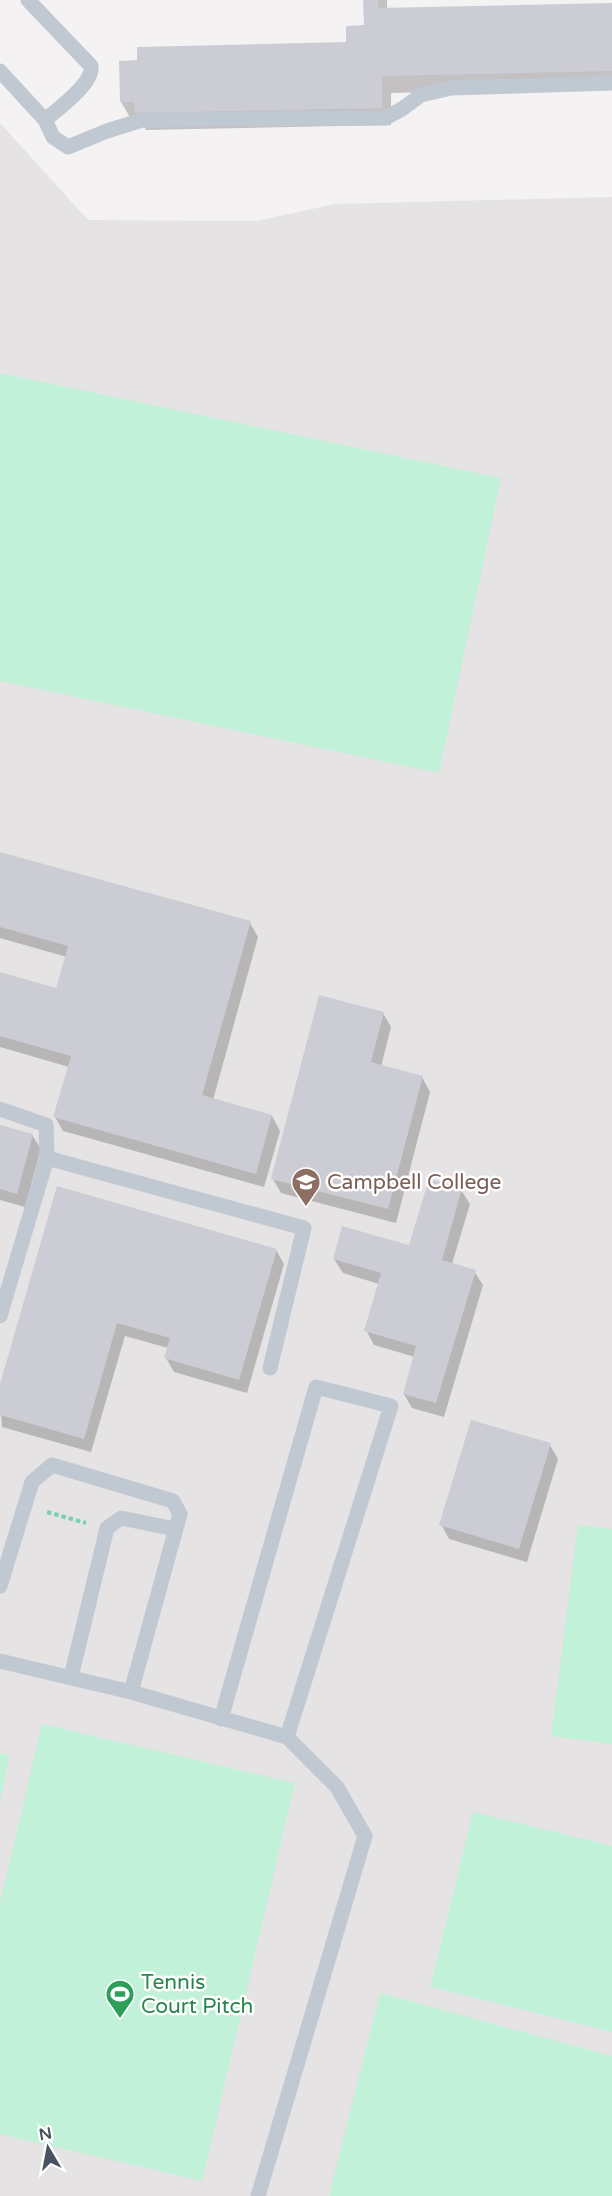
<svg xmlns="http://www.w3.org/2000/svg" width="612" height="2196" viewBox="0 0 612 2196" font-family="'Varela Round',sans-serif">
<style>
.education{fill:#e5e3e4}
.green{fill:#c1f1d8}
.shadow{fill:#0003}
.building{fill:#cccdd4}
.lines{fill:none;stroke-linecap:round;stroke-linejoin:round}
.path{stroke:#77d1ad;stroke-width:4;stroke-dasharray:4.5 3;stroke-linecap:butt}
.lane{stroke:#c0c8d1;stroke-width:15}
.labels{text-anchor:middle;stroke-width:5;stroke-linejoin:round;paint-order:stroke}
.education-label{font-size:21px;fill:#785e54;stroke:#fff;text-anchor:start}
.leisure-label{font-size:21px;fill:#27864d;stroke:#fff;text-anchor:start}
</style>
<rect width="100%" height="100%" fill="#f4f2f2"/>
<path class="education" d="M0 123 88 220 257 221 335 204 612 197V2196H0Z"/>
<path class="green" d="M0 373 501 478 439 773 0 681Z
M578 1525 612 1529V1744L551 1736Z
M42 1724 295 1783 202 2181 0 2134V1903Z
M0 1753 9 1756 0 1803Z
M473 1812 612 1846V2032L430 1987Z
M380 1993 612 2056V2196H329Z"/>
<path class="shadow" d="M364 0H387V9L612 5V88L391 93V125L146 130 140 119H131L121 102 348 44 365 27Z
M0 853 250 923 258 937 213 1100 272 1116 280 1131 264 1187 63 1131 55 1117 69 1067 0 1047V974L57 990 67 957 0 938V940Z
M383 1013 391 1027 381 1067 422 1077 430 1092 396 1223 281 1193 273 1179Z
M0 1127 32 1135 41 1149 25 1207 0 1200Z
M58 1188 276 1250 284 1264 247 1393 174 1372 166 1358 168 1348 125 1336 91 1452 2 1427 0 1389Z
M461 1190 470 1204 452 1264 474 1271 483 1285 444 1417 412 1408 404 1394 415 1357 374 1345 366 1330 379 1284 343 1273 334 1259 410 1247Z
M550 1445 558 1459 527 1562 449 1539 441 1524Z"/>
<path class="building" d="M363 0H378V8L612 3V71L382 76V108L135 113 134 102H120L119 61 137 60V47L346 42V26L364 25Z
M0 852 251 921 202 1095 272 1115 256 1174 53 1117 71 1056 0 1036V972L56 988 68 946 0 927Z
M319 995 384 1012 371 1062 423 1076 388 1209 271 1179Z
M0 1125 33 1134 17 1194 0 1189Z
M429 1179 462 1188 442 1260 476 1270 436 1403 403 1394 416 1346 364 1331 381 1273 333 1259 342 1226 409 1245Z
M57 1186 277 1249 239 1380 164 1358 170 1338 117 1323 84 1439 0 1415V1384Z
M471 1420 551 1443 519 1549 439 1525Z"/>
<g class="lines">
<path class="path" d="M47 1512 86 1523"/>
<path class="lane" d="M28 0 91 66C94 83 58 109 45 120
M0 71 45 120 53 137 68 147 107 131 142 120 385 118 402 109 421 95 451 88 612 83
M0 1109 46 1125 47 1158 304 1228 270 1368
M0 1316 47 1158
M0 1586 32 1482 52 1465 173 1501 180 1514 131 1692
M0 1661 131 1692 287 1737 337 1787 365 1836 258 2196
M71 1677 107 1528 121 1518 175 1529
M221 1719 316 1387 391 1406 287 1737"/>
</g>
<defs>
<g id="school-pin" transform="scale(1.5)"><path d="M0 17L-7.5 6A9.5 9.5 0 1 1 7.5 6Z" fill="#8d6e63" stroke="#fff"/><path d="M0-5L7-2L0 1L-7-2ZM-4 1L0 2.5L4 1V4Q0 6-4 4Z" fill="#fff"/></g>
<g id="stadium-pin" transform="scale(1.5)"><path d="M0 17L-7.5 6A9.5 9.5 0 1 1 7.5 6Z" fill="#2e9e5b" stroke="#fff"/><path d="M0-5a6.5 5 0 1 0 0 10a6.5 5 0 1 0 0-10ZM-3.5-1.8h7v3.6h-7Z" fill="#fff"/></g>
</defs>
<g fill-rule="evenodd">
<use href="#school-pin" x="306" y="1182"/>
<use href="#stadium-pin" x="120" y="1994"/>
</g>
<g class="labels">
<g class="education-label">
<text x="327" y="1189">Campbell College</text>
</g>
<g class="leisure-label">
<text x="141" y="1989">Tennis<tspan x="141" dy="24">Court Pitch</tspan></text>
</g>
</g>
<g transform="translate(48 2148) rotate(350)" stroke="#ffffff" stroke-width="4.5" paint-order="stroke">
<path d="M0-4.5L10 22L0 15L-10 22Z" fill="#495360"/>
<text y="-9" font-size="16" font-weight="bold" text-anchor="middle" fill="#495360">N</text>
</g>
</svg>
